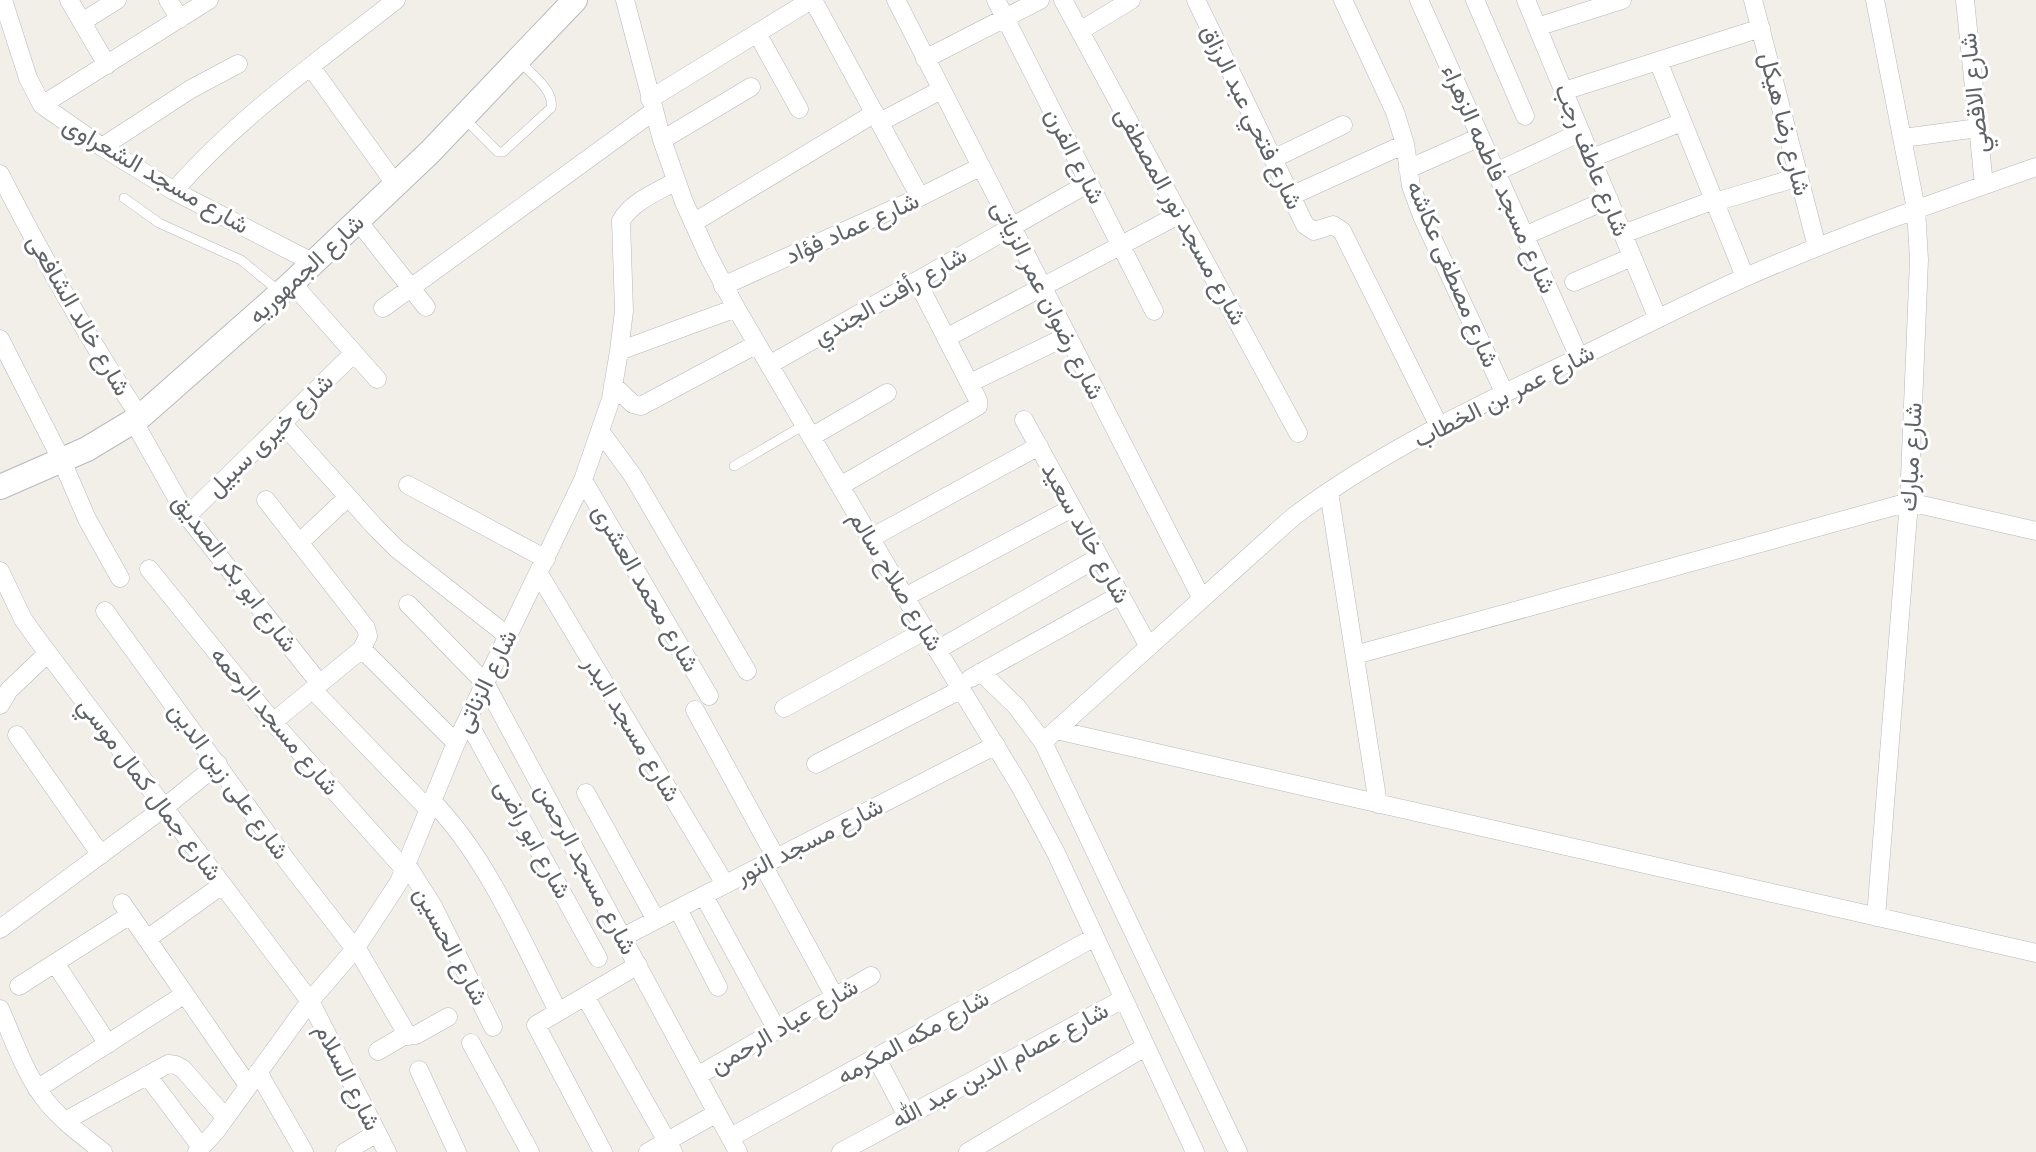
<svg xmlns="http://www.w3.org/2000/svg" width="2036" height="1152" viewBox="0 0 2036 1152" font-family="Raleway,Vazirmatn,sans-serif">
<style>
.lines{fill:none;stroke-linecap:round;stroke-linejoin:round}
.lane-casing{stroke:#b5b8bc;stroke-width:10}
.street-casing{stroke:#b5b8bc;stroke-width:19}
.secondary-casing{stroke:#b6babf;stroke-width:26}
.lane{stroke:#fff;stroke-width:9}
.street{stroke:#fff;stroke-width:18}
.secondary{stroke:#fff;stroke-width:24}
.labels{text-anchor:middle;stroke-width:6;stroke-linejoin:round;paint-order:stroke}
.street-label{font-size:24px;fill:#5f6368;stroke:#fff}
</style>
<rect width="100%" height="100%" fill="#f1efe8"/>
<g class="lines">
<g class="lane-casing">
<path id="lane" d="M464 118 498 152H503L551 108C555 90 530 73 518 60
M124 198 159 223 241 260 280 292
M734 466 804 425"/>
</g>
<g class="street-casing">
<path id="street" d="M3 0 28 78 42 105 102 147 174 191 314 263
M69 0 107 65
M168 0 180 19
M625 0 662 140 684 202 708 255 736 308 905 597 1020 786 1056 853 1195 1152
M813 0 920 197
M896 0 1202 599
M996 0 1154 311
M1063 0 1298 433
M1196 0 1305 225 1314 231 1333 225 1342 231 1439 426
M1343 0 1395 112 1405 144 1411 186 1422 216 1504 392
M1419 0 1579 357
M1475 0 1525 116
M1526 0 1658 319
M1753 0 1817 247
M1875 0 1916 209 1919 260 1909 502 1876 917
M1965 0 1984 185
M82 22 117 0
M1537 27 1622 0
M1080 31 1131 0
M757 33 799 109
M925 59 1040 0
M1658 61 1745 277
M311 67 396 185
M1564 91 1761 28
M650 99 811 0
M42 105 209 0
M880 122 941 90
M1903 138 1978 128
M662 140 751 87
M102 147 191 89 238 64
M1592 158 1682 122
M1273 159 1343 125
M1408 169 1480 137
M1496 172 1581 132
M0 174C43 258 88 339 140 417
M174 191C238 117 320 60 396 0
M1291 196 1405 144
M1715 202 1799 177
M358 221 426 307
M693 223 875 113
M1623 234 1714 200
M1524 236 1609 199
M1574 282 1632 257
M292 283 377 379
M723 286 920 197 980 167
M383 308 654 111
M946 338 1180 214
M0 339 62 461 87 519 120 578
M619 351 736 308
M769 365 1089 183
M970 383 1067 336
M613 385 633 404 641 406 757 344
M1024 420 1149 647
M134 422 187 516 320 684
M283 424 375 527 397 549 508 636
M600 431 633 476 747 671
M811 437 887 393
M583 480 709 696
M408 485 546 559
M840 486 978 406V400L917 281
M1329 492 1378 804
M266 500 366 628 368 636 362 649 273 722
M187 516 354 353
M871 538 1039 446
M299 543 348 497
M149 569 273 722 405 870
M0 571 23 619 35 636 310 1001 387 1152
M539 574 725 884
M905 597 1072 508
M408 604 485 683 738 1152
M105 611 287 861 355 949
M362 649 456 743
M937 650 1099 557
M1355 655 1909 502 2036 531
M981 672 1016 706 1043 742 1238 1152
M971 678 1120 595
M313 690 428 809
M0 705 9 690 48 653
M784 708 926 630
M695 710 776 858
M467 720 598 958
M1056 730 2036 953
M17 735 101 855
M1043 742 1293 517C1379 452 1483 403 1580 357 1636 330 1691 301 1748 276 1842 235 1939 201 2036 167
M816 764 962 689
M586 793 656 920
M431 800C488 858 521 940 558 1011
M407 865 433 906 493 1027
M763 865 835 997
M704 896 777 1030
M122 903 247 1084
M678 909 718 987
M0 929 165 807 218 764
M623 937 996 745
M147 939 222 885
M356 947 408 1036
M55 963 108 1044
M19 986 130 915
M585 996 673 1152
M0 1009C13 1038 24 1071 43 1097 59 1119 82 1135 103 1152
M471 1043 530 1152
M378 1051 405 1035H416L448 1017
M876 1057 907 1116
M419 1070 457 1152
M258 1072 304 1152
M147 1075 201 1147
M697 1076 871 976
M37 1089 185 994
M65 1121 168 1064 176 1065 183 1069 225 1117
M731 1137 1095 937
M197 1152 216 1131 310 1001 355 949 399 882 456 743 583 480 611 399 619 351 624 311 621 221C631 202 657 192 676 181
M345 1152 377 1133
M603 1152 536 1025 638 965
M648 1152 717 1113
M841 1152 1123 999
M968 1152 1145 1047"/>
</g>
<g class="secondary-casing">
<path id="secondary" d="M0 487 87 449 140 417 292 283 430 152 575 0"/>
</g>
<use href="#lane" class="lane"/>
<use href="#street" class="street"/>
<use href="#secondary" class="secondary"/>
</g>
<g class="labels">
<g class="street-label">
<text transform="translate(1974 93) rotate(-96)" y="8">شارع الاقصي</text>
<text transform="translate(1252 117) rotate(64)" y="8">شارع فتحي عبد الرزاق</text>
<text transform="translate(1785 124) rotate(76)" y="8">شارع رضا هيكل</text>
<text transform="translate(1075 156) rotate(63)" y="8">شارع الفرن</text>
<text transform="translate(1592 160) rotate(68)" y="8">شارع عاطف رجب</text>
<text transform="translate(156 175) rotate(30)" y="8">شارع مسجد الشعراوى</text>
<text transform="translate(1499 179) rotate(66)" y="8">شارع مسجد فاطمه الزهراء</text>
<text transform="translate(1181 216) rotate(61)" y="8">شارع مسجد نور المصطفى</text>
<text transform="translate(852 228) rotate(-24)" y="8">شارع عماد فؤاد</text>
<text transform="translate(306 269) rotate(-43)" y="8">شارع الجمهوريه</text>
<text transform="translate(1453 274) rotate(67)" y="8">شارع مصطفى عكاشه</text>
<text transform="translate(890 296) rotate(-30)" y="8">شارع رأفت الجندي</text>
<text transform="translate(1048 300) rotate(63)" y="8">شارع رضوان عمر الزياتى</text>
<text transform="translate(79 315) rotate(60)" y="8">شارع خالد الشافعى</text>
<text transform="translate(1504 396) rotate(-27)" y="8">شارع عمر بن الخطاب</text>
<text transform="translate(270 435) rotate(-44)" y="8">شارع خيرى سبيل</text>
<text transform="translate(1911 457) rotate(-87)" y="8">شارع مبارك</text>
<text transform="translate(1086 533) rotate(61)" y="8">شارع خالد سعيد</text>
<text transform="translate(235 573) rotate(53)" y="8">شارع ابو بكر الصديق</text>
<text transform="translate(896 581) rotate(59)" y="8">شارع صلاح سالم</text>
<text transform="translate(646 588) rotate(60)" y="8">شارع محمد العشرى</text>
<text transform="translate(486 681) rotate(-64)" y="8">شارع الزناتى</text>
<text transform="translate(275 721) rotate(50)" y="8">شارع مسجد الرحمه</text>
<text transform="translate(632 729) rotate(59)" y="8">شارع مسجد البدر</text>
<text transform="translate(229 781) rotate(54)" y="8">شارع على زين الدين</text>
<text transform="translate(150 789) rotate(53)" y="8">شارع جمال كمال موسي</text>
<text transform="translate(533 839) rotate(61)" y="8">شارع ابو راضى</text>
<text transform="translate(809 841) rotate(-27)" y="8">شارع مسجد النور</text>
<text transform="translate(586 869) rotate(62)" y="8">شارع مسجد الرحمن</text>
<text transform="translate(451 946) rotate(62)" y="8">شارع الحسين</text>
<text transform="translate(784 1026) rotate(-30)" y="8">شارع عباد الرحمن</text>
<text transform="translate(913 1037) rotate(-29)" y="8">شارع مكه المكرمه</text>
<text transform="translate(1000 1065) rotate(-28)" y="8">شارع عصام الدين عبد الله</text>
<text transform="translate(348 1077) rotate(63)" y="8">شارع السلام</text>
</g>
</g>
</svg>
